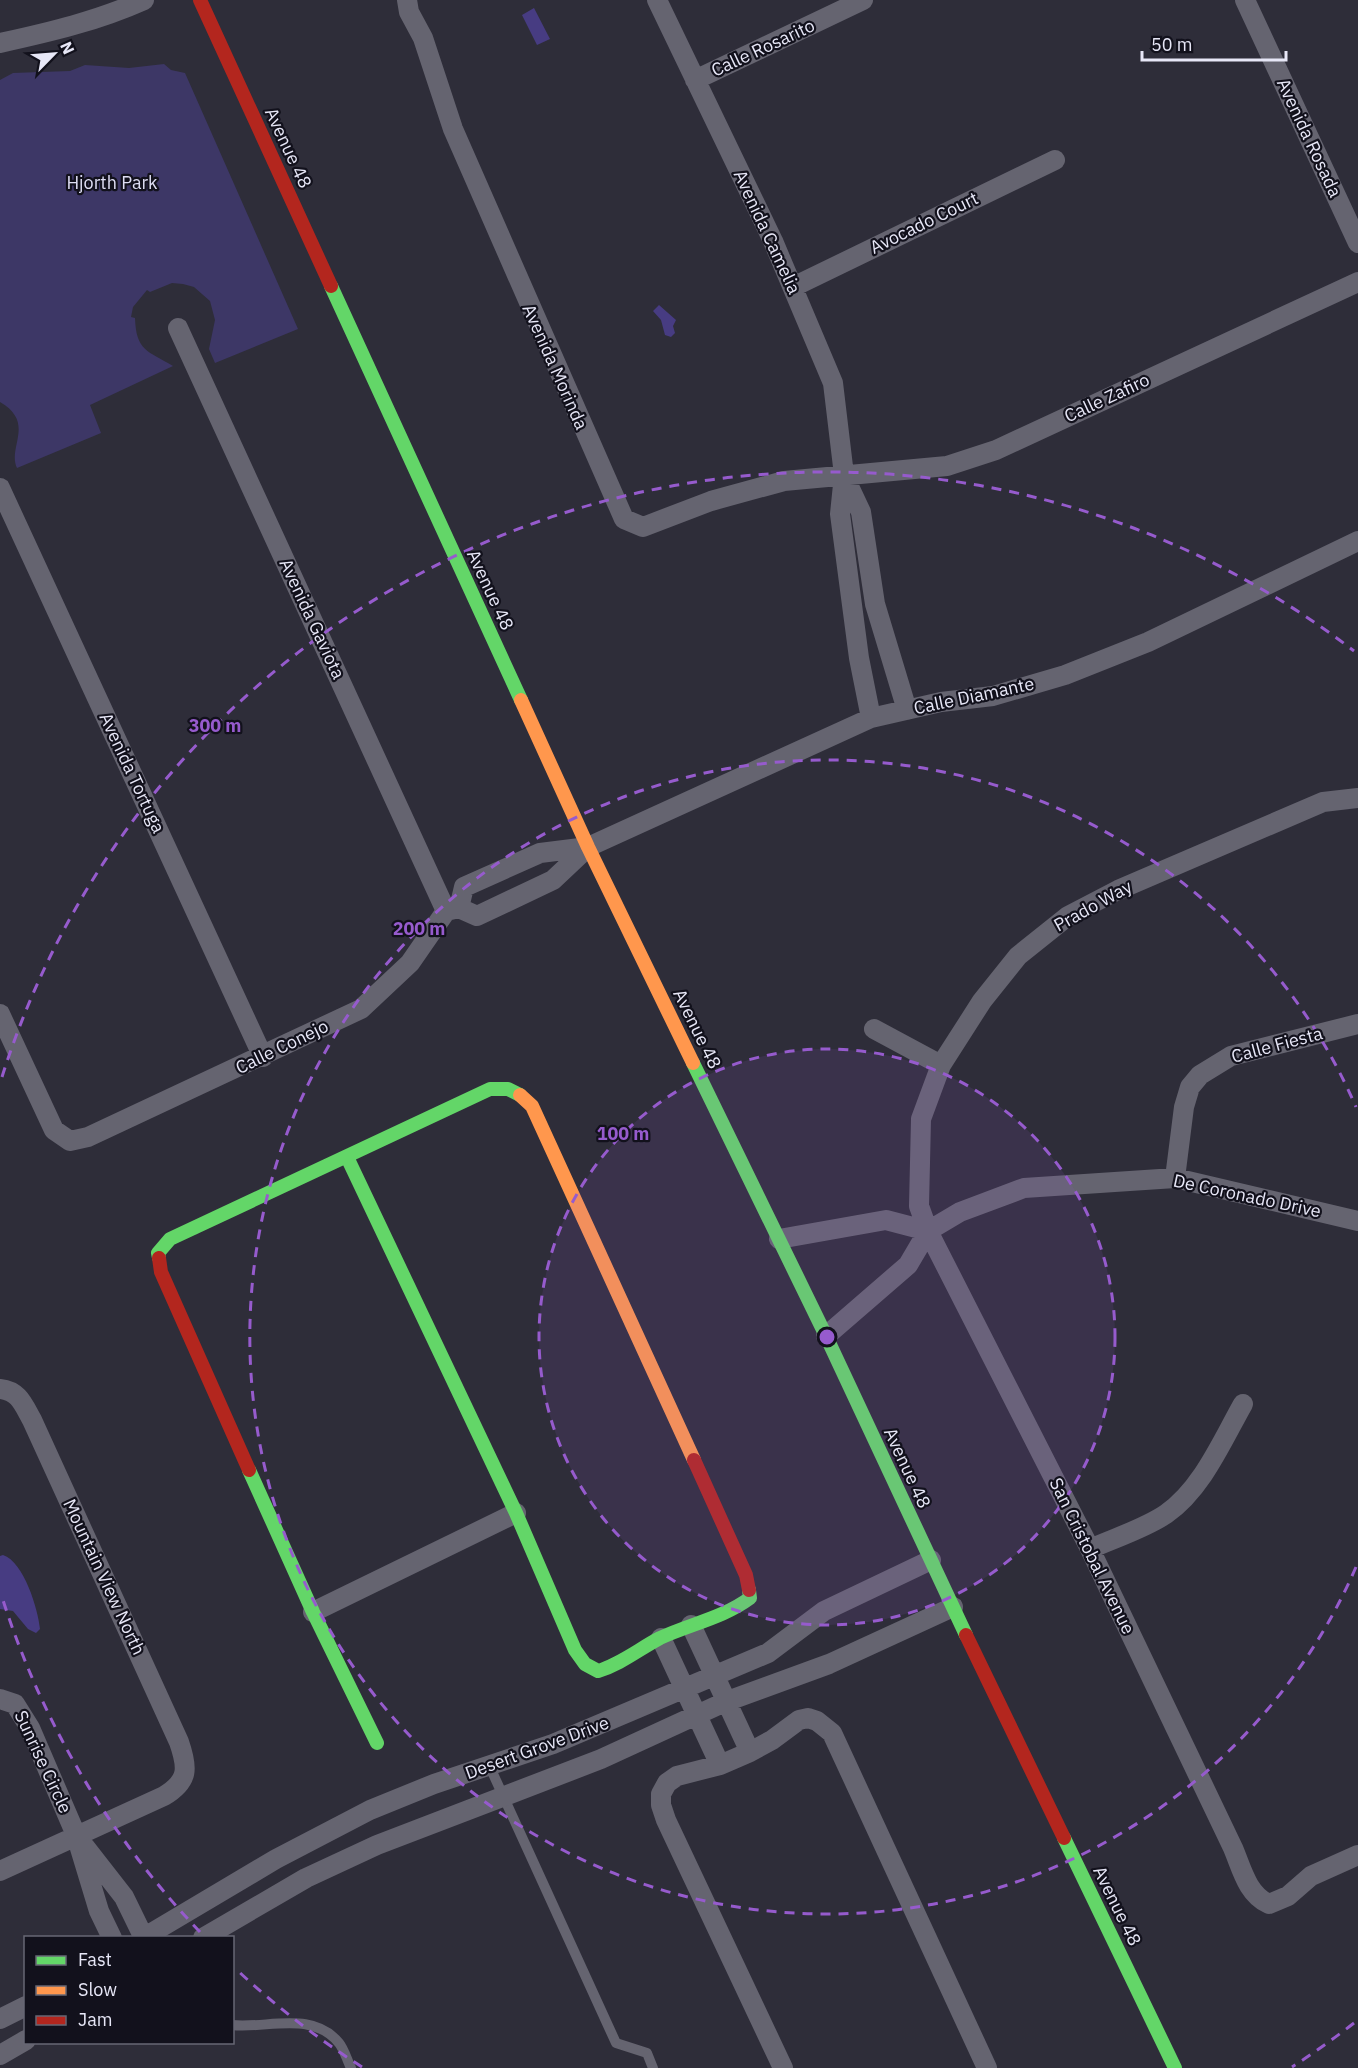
<svg xmlns="http://www.w3.org/2000/svg" width="1358" height="2068" viewBox="0 0 1358 2068" font-family="'IBM Plex Sans',sans-serif">
<style>
.green{fill:#3d3766}
.water{fill:#473c82}
.lines{fill:none;stroke-linecap:round;stroke-linejoin:round}
.lane{stroke:#656470;stroke-width:10}
.street{stroke:#656470;stroke-width:20}
.fast{stroke:#63d668;stroke-width:14}
.slow{stroke:#ff974d;stroke-width:14}
.jam{stroke:#b3261e;stroke-width:14}
.ring{fill:none;stroke:#965bcd;stroke-width:3;stroke-dasharray:10 8}
.labels{text-anchor:middle;stroke-width:4.5;stroke-linejoin:round;paint-order:stroke}
.street-label{font-size:18px;fill:#e7e7f7;stroke:#12111c}
.park-label{font-size:18px;fill:#dfdef4;stroke:#12111c}
.centre{fill:#965bcd;stroke:#12111c;stroke-width:3}
.ring-label{font-size:18px;text-anchor:middle;font-weight:bold;fill:#965bcd;stroke:#12111c;stroke-width:4.5;stroke-linejoin:round;paint-order:stroke}
</style>
<rect width="100%" height="100%" fill="#2e2d39"/>
<path class="green" d="M164 64 171 70 185 73 298 329 215 363 209 349 215 320 210 301 194 287 183 284 172 283 150 292 147 290 133 307 131 317 135 318C136 351 148 351 173 366L90 405 101 433 17 468C7 447 36 423 0 402V80L13 73 70 71 85 65 129 68Z"/>
<path class="water" d="M534 8 550 39 537 45 522 15Z
M659 305 676 320 673 326 675 333 671 337 665 335 661 320 653 311Z
M3 1555C24 1562 38 1609 40 1629L36 1633 28 1629 13 1611 0 1609V1556Z"/>
<g class="lines">
<path class="lane" d="M489 1765 616 2043 647 2053 653 2068
M232 2025C267 2029 312 2010 339 2043 344 2049 347 2060 351 2068"/>
<path class="street" d="M407 0 409 12 423 38 453 129 624 519 643 527 711 501 784 481 947 466 996 450 1358 282
M657 0 773 241 833 383 844 475 840 514 859 658 871 718
M1245 0 1358 243
M0 43C50 32 97 21 144 0
M695 80 863 0
M793 287 1055 160
M178 328 446 911
M845 478 861 512 875 604 907 710
M0 488 263 1057
M1358 798 1323 802 1118 890 1068 916 1018 956 982 1001 941 1065 921 1119 919 1206 928 1231 1090 1549 1233 1848C1242 1869 1247 1894 1269 1904L1288 1896 1311 1876 1358 1855
M459 908 464 887 540 853 588 847 871 718 941 702 993 696 1065 675 1148 642 1358 541
M0 1014 54 1130 70 1141 88 1137 361 1009 410 963 446 911 459 908 477 916 553 880 588 847
M874 1029 941 1065
M1175 1178 1184 1107 1190 1087 1200 1075 1231 1056 1358 1024
M779 1239 886 1220 928 1231
M826 1336 908 1265 928 1231 960 1212 1024 1188 1175 1178 1358 1221
M0 1389C19 1391 23 1404 32 1420L179 1742C188 1768 189 1781 164 1796L0 1871
M1090 1549C1114 1538 1144 1529 1166 1514 1202 1489 1222 1441 1243 1404
M313 1612 516 1513
M691 1625 750 1752
M661 1638 720 1765
M0 1699 15 1704 30 1728 76 1835 99 1911 112 1938
M85 1847 124 1897 144 1938
M143 1938 276 1859 370 1810 434 1784 553 1744 768 1653 824 1611 931 1560
M203 1938 306 1878 377 1845 601 1759 725 1702 829 1664 953 1607
M0 2019 26 2006
M0 2055 26 2040
M783 2068 666 1820 661 1805V1794L667 1783 677 1776 720 1765 750 1752 772 1740 799 1720 808 1718 817 1721 832 1733 987 2068"/>
<path class="fast" d="M331 286 521 700
M693 1063 826 1336 966 1635
M347 1157 516 1513 575 1650 585 1664 598 1671C621 1664 639 1649 660 1638 690 1624 723 1618 750 1598L749 1590
M159 1258 158 1253 170 1239 490 1089H508L520 1095
M249 1470 313 1612 377 1743
M1064 1838 1175 2068"/>
<path class="slow" d="M521 700 588 847 693 1063
M520 1095 532 1106 694 1460"/>
<path class="jam" d="M200 0 331 286
M159 1258 161 1272 249 1470
M694 1460 746 1575 749 1590
M966 1635 1064 1838"/>
</g>
<circle cx="827" cy="1337" r="288" fill="#965bcd" fill-opacity=".12"/>
<g class="ring">
<circle cx="827" cy="1337" r="288"/>
<path d="M1356 1567A577 577 0 1 1 1356 1107"/>
<path d="M1354 2023A865 865 0 0 1 1292 2067M362 2067A865 865 0 0 1 237 1970M200 1932A865 865 0 0 1 2 1597M2 1077A865 865 0 0 1 1354 651"/>
</g>
<g class="labels">
<g class="street-label">
<text transform="translate(763 48) rotate(-25)" y="6">Calle Rosarito</text>
<text transform="translate(1309 138) rotate(65)" y="6">Avenida Rosada</text>
<text transform="translate(288 148) rotate(65)" y="6">Avenue 48</text>
<text transform="translate(924 223) rotate(-26)" y="6">Avocado Court</text>
<text transform="translate(767 232) rotate(65)" y="6">Avenida Camelia</text>
<text transform="translate(555 367) rotate(66)" y="6">Avenida Morinda</text>
<text transform="translate(1107 398) rotate(-25)" y="6">Calle Zafiro</text>
<text transform="translate(490 590) rotate(65)" y="6">Avenue 48</text>
<text transform="translate(312 619) rotate(65)" y="6">Avenida Gaviota</text>
<text transform="translate(974 696) rotate(-12)" y="6">Calle Diamante</text>
<text transform="translate(132 773) rotate(65)" y="6">Avenida Tortuga</text>
<text transform="translate(1093 906) rotate(-29)" y="6">Prado Way</text>
<text transform="translate(697 1029) rotate(64)" y="6">Avenue 48</text>
<text transform="translate(1277 1045) rotate(-15)" y="6">Calle Fiesta</text>
<text transform="translate(282 1047) rotate(-26)" y="6">Calle Conejo</text>
<text transform="translate(1247 1196) rotate(12)" y="6">De Coronado Drive</text>
<text transform="translate(907 1468) rotate(65)" y="6">Avenue 48</text>
<text transform="translate(1092 1556) rotate(64)" y="6">San Cristobal Avenue</text>
<text transform="translate(104 1577) rotate(65)" y="6">Mountain View North</text>
<text transform="translate(537 1748) rotate(-20)" y="6">Desert Grove Drive</text>
<text transform="translate(43 1762) rotate(65)" y="6">Sunrise Circle</text>
<text transform="translate(1117 1906) rotate(64)" y="6">Avenue 48</text>
</g>
<g class="park-label">
<text x="112" y="189">Hjorth Park</text>
</g>
</g>
<circle cx="827" cy="1337" r="9" class="centre"/>
<g class="ring-label">
<text x="215" y="732">300 m</text>
<text x="419" y="935">200 m</text>
<text x="623" y="1140">100 m</text>
</g>
<rect x="24" y="1936" width="210" height="108" fill="#12111c" stroke="#676774" stroke-width="1.5"/>
<rect x="36" y="1956" width="30" height="9" fill="#63d668" stroke="#676774" stroke-width="1.5"/>
<text x="78" y="1966" font-size="18" fill="#e7e7f7">Fast</text>
<rect x="36" y="1986" width="30" height="9" fill="#ff974d" stroke="#676774" stroke-width="1.5"/>
<text x="78" y="1996" font-size="18" fill="#e7e7f7">Slow</text>
<rect x="36" y="2016" width="30" height="9" fill="#b3261e" stroke="#676774" stroke-width="1.5"/>
<text x="78" y="2026" font-size="18" fill="#e7e7f7">Jam</text>
<g transform="translate(54 54) rotate(65)" stroke="#12111c" stroke-width="4.5" paint-order="stroke">
<path d="M0-4.5L10 22L0 15L-10 22Z" fill="#e7e7f7"/>
<text y="-9" font-size="16" font-weight="bold" text-anchor="middle" fill="#e7e7f7">N</text>
</g>
<path d="M1142 51v9h144v-9" fill="none" stroke="#e7e7f7" stroke-width="3"/>
<text x="1151" y="51" font-size="18" fill="#e7e7f7" stroke="#12111c" stroke-width="4.5" paint-order="stroke">50 m</text>
</svg>
